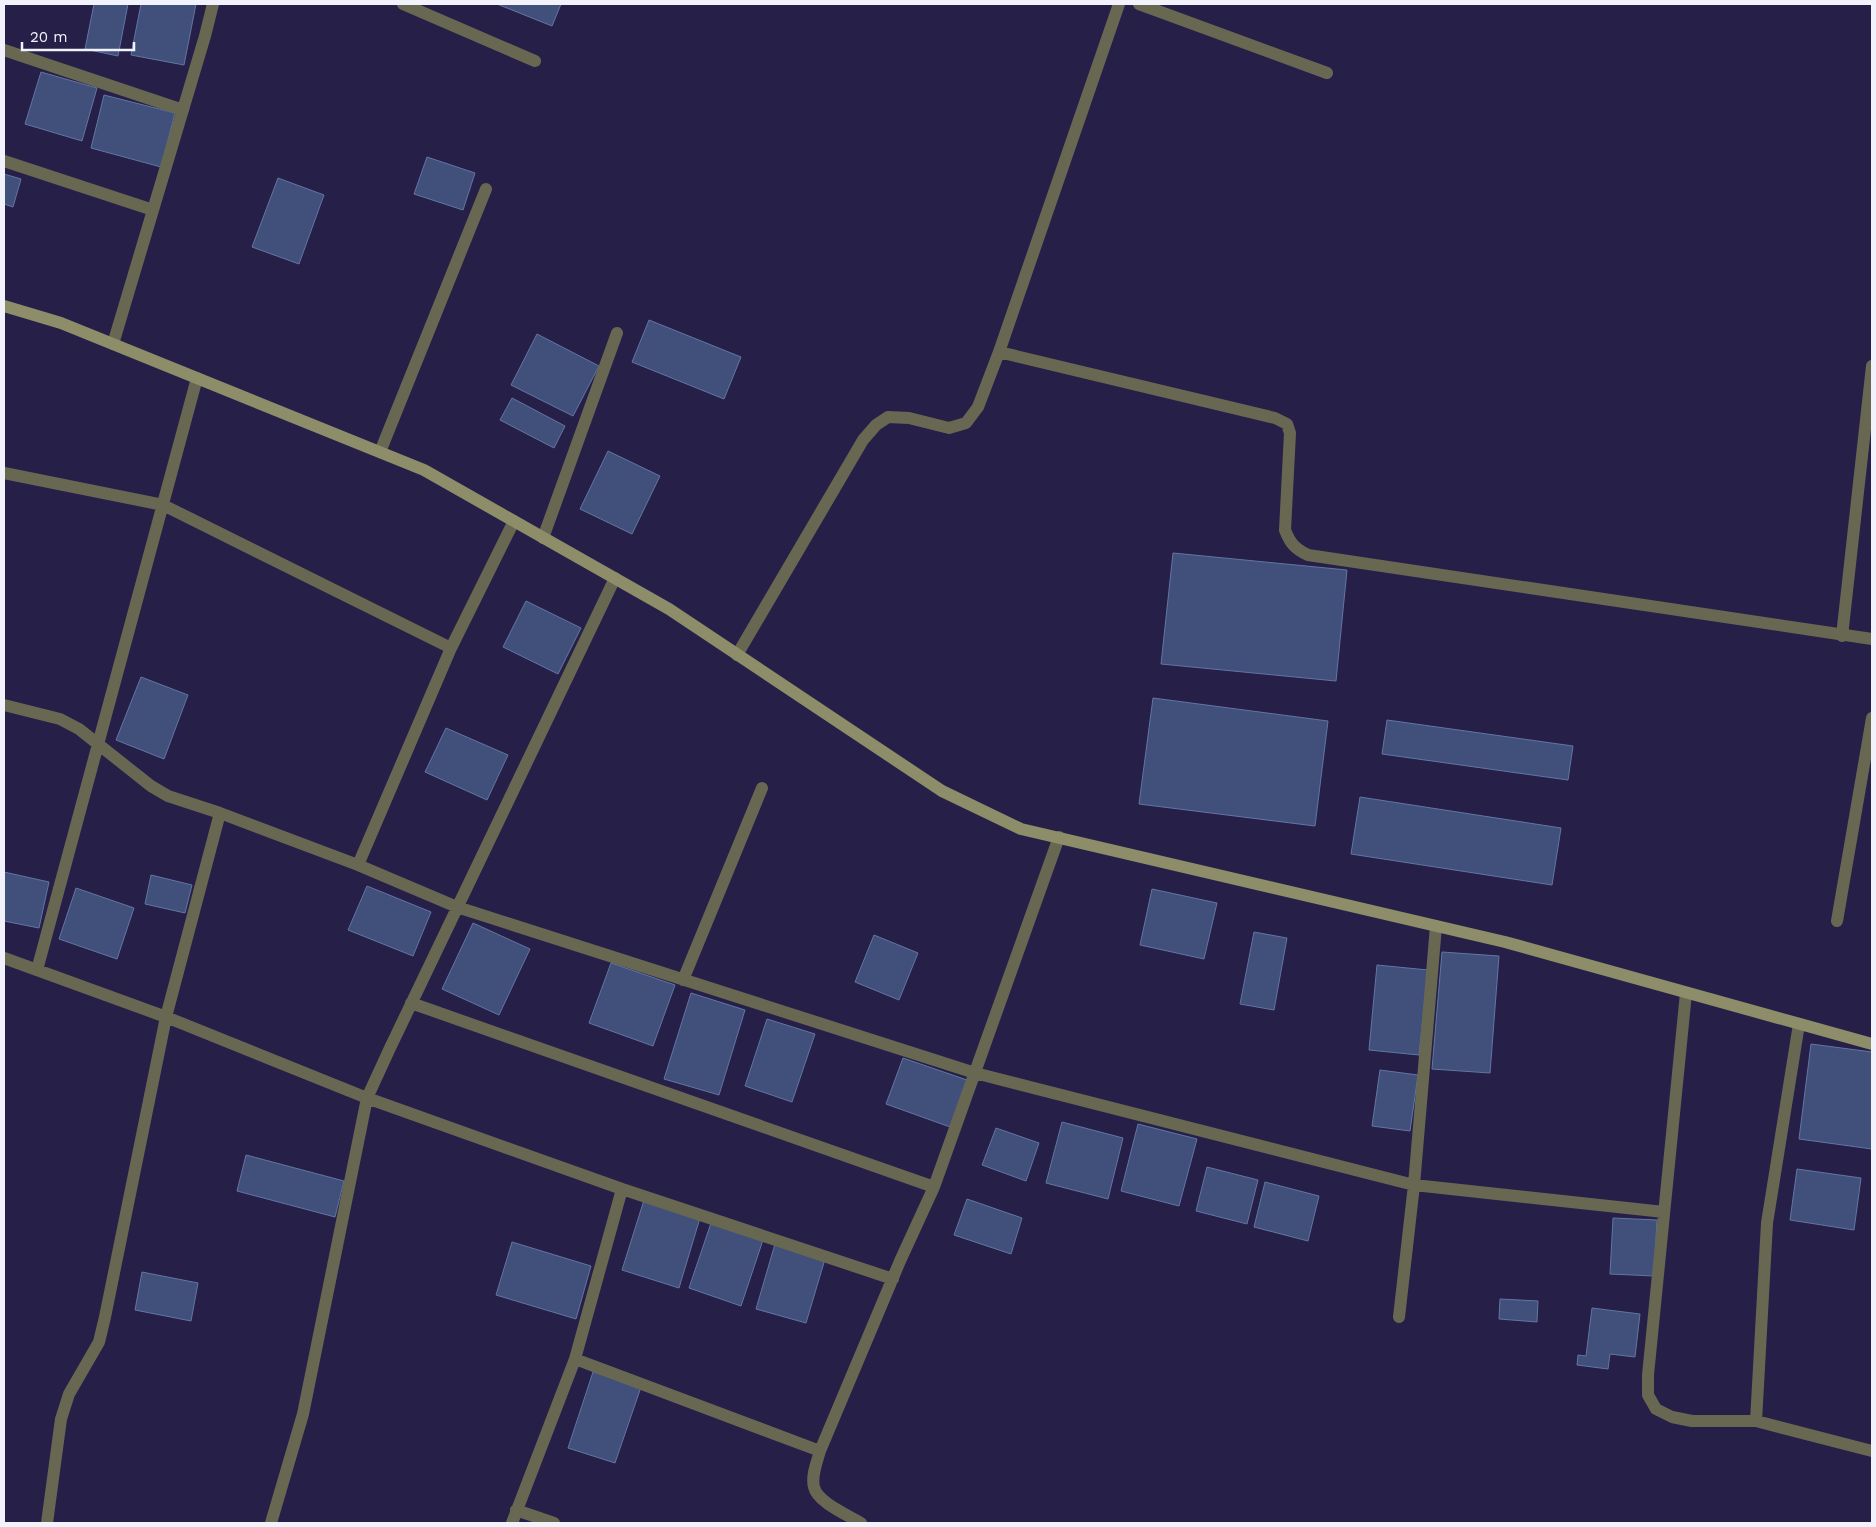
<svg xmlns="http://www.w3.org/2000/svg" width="1876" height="1527" viewBox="0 0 1876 1527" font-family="'Work Sans',sans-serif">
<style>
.building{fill:#40507b;stroke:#6475a3}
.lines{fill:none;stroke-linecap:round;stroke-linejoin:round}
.lane{stroke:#686852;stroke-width:12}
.street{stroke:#686852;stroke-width:12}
.secondary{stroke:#8d8d69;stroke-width:12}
</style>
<rect width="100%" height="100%" fill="#262049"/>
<path class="building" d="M94 4H128L118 56 85 49Z
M141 4H196L184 65 131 55Z
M497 4H561L552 26Z
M41 72 97 88 82 141 25 124Z
M104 95 175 113 161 167 91 148Z
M427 157 475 173 463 210 414 194Z
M4 174 21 179 13 207 4 204Z
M278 178 324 195 299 264 252 247Z
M649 320 741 357 724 399 632 362Z
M537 334 599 366 573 416 511 385Z
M512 398 565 426 554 448 500 420Z
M608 451 660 476 632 534 580 509Z
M1173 553 1347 570 1336 681 1161 664Z
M526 601 581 628 558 674 503 647Z
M141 677 188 695 164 759 116 740Z
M1153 698 1328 721 1315 826 1139 804Z
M1387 720 1573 746 1568 780 1382 754Z
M446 728 508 755 487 800 425 772Z
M1360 797 1561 828 1552 885 1351 854Z
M4 872 49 882 39 928 4 921Z
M151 875 192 885 185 913 145 904Z
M367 886 431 912 413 956 348 930Z
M76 888 134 908 117 959 59 939Z
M1152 889 1217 903 1204 959 1140 945Z
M473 923 530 949 499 1015 442 989Z
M1254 932 1287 938 1274 1010 1240 1004Z
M874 935 918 953 899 1000 855 982Z
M1442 952 1499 956 1490 1073 1432 1069Z
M611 963 675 985 653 1046 589 1023Z
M1377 965 1428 970 1419 1055 1369 1050Z
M691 993 745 1010 719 1095 664 1079Z
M767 1019 815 1034 792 1102 745 1086Z
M1811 1044 1872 1052V1149L1799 1139Z
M903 1058 967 1080 950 1127 886 1104Z
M1380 1070 1418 1075 1410 1131 1372 1126Z
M1062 1122 1123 1138 1108 1199 1046 1183Z
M1138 1124 1197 1139 1179 1206 1121 1191Z
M996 1128 1039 1143 1026 1181 982 1165Z
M246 1155 344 1181 335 1217 237 1191Z
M1207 1167 1258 1180 1247 1224 1196 1211Z
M1797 1169 1861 1178 1854 1230 1790 1220Z
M1265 1182 1319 1196 1308 1241 1254 1227Z
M967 1199 1022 1218 1011 1254 954 1235Z
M644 1200 700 1218 679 1288 622 1270Z
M1613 1218 1657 1220 1654 1276 1610 1274Z
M711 1223 763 1240 741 1306 689 1288Z
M512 1242 591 1266 576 1319 496 1295Z
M775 1244 825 1259 806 1323 756 1309Z
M142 1272 198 1283 191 1321 135 1310Z
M1500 1299 1538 1301 1537 1322 1499 1319Z
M1592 1308 1640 1314 1635 1357 1610 1354 1608 1369 1577 1365 1578 1355 1586 1356Z
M593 1372 641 1387 615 1463 568 1448Z"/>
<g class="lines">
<path class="lane" d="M1842 636 1872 366"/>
<path class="street" d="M403 4 535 61
M1139 4 1327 73
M4 50 183 110
M4 161 153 210
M113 344 205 36 213 4
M999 352 1275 418 1287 424 1290 433 1285 530C1290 543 1295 549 1308 555L1872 639
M380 452 486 189
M4 473 163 505 451 648
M543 538 617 333
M737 655 863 440 876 425 888 417 909 418 949 428 966 423 978 407 999 352 1119 4
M4 705 60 719 79 729 151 786 168 796 220 813 358 865 457 907 975 1073 1414 1185 1664 1212
M358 865 451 648 514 521
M1837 921 1872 718
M4 958 166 1017 367 1098 622 1189 893 1279
M37 970 197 378
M683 980 762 788
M1686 993 1648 1375V1395L1656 1409 1672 1417 1692 1421H1756L1872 1451
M411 1003 934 1187
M1399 1317 1414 1185 1436 926
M575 1359 820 1451
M1756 1421 1767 1223 1799 1024
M516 1510 554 1523
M47 1523 61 1419 69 1394 99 1342 105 1317 166 1017 220 813
M271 1523 303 1414 367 1098 390 1048 615 578
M512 1523 575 1359 622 1189
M861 1523C848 1515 817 1502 814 1487 811 1476 817 1462 820 1451L900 1261 934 1187 1059 837"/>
<path class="secondary" d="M4 306 61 323 424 470 669 609 942 791 1021 829 1505 942 1872 1044"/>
</g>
<rect width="1876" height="1527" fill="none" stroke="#f2f2fd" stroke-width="10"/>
<path d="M22 42v8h112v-8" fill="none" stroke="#f2f2fd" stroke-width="2.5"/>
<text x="30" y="42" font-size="15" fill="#f2f2fd" stroke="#262049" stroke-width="4" paint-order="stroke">20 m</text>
</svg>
